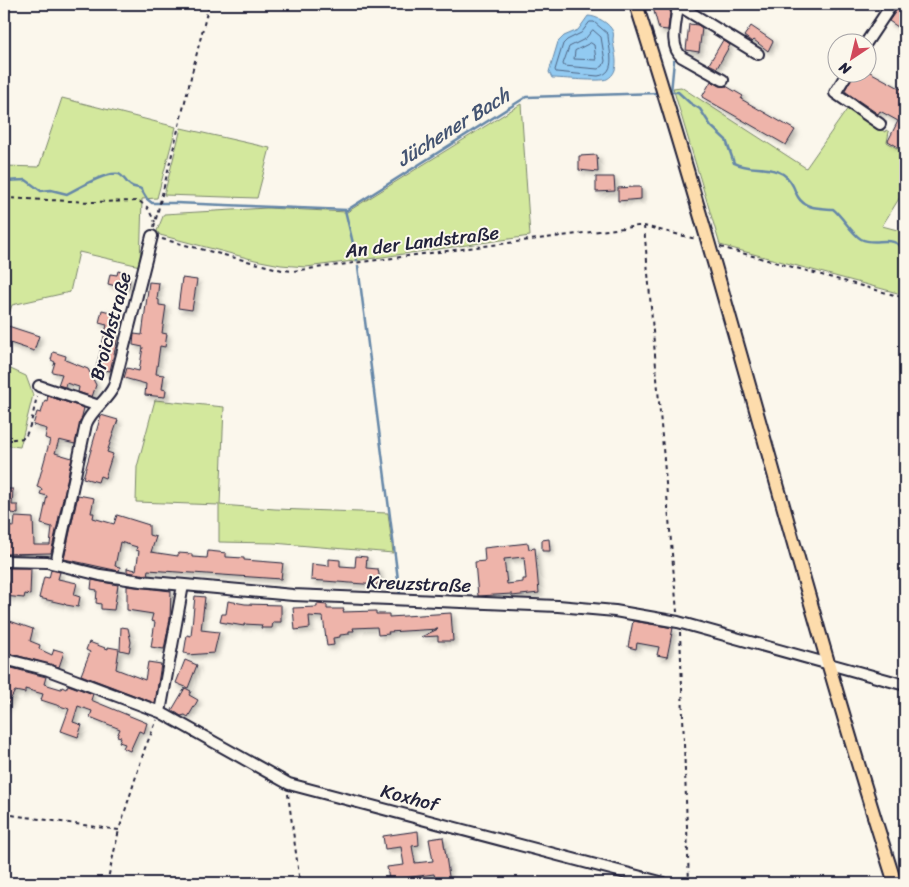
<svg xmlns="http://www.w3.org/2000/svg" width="909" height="887" viewBox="0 0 909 887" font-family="Sriracha,sans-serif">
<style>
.green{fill:#d3e89d;stroke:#7a856c}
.water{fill:#92caf1;stroke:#6587a8}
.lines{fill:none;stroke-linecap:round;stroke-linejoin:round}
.shore{stroke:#4f6584;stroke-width:1}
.stream{stroke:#6587a8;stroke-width:2.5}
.building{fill:#eeb4aa;stroke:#22223b;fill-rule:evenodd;filter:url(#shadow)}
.minor-casing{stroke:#22223b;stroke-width:14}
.major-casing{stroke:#22223b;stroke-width:16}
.path{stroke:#22223b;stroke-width:2;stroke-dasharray:4 4;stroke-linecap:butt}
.minor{stroke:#fbf7ec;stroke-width:10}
.major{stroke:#fddcac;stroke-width:12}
.labels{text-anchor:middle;stroke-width:4;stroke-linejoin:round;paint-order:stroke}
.street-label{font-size:19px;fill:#22223b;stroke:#fbf7ec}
.water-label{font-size:20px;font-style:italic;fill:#445472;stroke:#fbf7ec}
</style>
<defs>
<filter id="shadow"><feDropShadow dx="3" dy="3" stdDeviation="2.5" flood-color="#0004"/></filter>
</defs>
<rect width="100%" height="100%" fill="#fbf7ec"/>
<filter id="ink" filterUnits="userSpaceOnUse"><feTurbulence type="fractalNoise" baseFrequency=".02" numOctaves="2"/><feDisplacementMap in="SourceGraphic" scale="10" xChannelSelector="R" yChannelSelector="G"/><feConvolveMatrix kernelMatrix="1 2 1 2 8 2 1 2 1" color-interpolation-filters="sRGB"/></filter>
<g filter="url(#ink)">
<path class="green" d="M681 87 806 168 848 108 885 132 886 130 889 132 887 142 905 153V189L882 226 905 232V295L720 245 673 88Z
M62 98 176 127 157 198 142 199 140 266 79 252 70 292 12 305 4 329V166L39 167Z
M521 104 530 236 354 261 306 267 281 265 255 260 160 235 157 231 164 214 267 208 347 212Z
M181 128 270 148 257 198 164 195Z
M4 366 26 376 33 395 20 447 4 445Z
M155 400 224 407 220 505 275 509 388 513 393 553 273 543 219 542V505L136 502 137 467Z"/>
<path class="water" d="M588 16C596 16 610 23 613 32 614 35 613 37 613 40 614 52 622 71 607 79 601 82 561 78 552 78L549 72 558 42 564 36 578 30Z"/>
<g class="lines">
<path class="shore" d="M590 22H594L608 34C608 48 619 73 598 76L556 72 555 70 563 44 567 40 581 33Z
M593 30 601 37 605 61 603 66 598 69 564 66 563 64 569 47 585 39Z
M591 43 594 45 596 60 574 59 575 51Z"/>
<path class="stream" d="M667 92H678L690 103 700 109 711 126 726 140 734 163C749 171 768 165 783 174 787 177 791 182 793 186 795 190 796 194 798 197 805 209 820 208 833 209 843 217 851 233 861 239 877 247 893 232 905 252
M671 92 674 61
M4 181 26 180 41 191 51 190 67 194C78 188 107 171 119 174 125 177 125 182 130 185 133 188 138 187 141 189L147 199 152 203H176L347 210 526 97 659 93
M345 210 357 260
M358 266 400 595"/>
</g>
<path class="building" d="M652 4H671L668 30 659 29Z
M901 4H905V16L898 27 889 21Z
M689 24 698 25 702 28 699 52 686 50Z
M751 26 773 41 768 51 754 40 752 42 744 36Z
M723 40 730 45 717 68 709 64Z
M855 72H870L905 91V151L888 141 898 121 880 111 878 114 846 92 845 90Z
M711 81 720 86H726L743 96 741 99 795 130 786 145 702 97Z
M597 155 598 172 579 170V156Z
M596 177H614L615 191 596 192Z
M634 187H641V199L618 201V188Z
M118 271 126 273 125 277 130 279 128 289 108 284 110 274 117 275Z
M182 278 197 280 192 310 178 308Z
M149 282 159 283 157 299 159 300V305L166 306 162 333 167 334 165 347 160 346 156 374 164 375 162 389 166 390 165 397 145 395 146 384 124 378 127 368 139 371 143 347 133 345 134 334 142 335Z
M102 310 119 314 114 336 118 337 110 371 96 368 107 325 99 323Z
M5 325 39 336 34 351 4 341Z
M53 352 66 356 65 360 88 369 96 385 92 397 78 392 79 387 66 383 65 387 58 385 62 374 52 372 55 362 51 360Z
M48 396 84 408 75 444 59 440 55 453 72 458 51 553 4 554V526L14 527 15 517 33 518 34 545H50L52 527 41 524 47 496 40 494 42 489 37 487 50 440 45 438 47 429 33 425 37 412 41 413 45 400 47 401Z
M101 415 118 420 107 452 113 454 111 459 105 478 100 476 98 482 83 478Z
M4 489H13L12 505H18V514L6 512V507H4Z
M78 495 94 498 91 513H94L93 518 114 524 117 515 149 525V535L156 537 151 552 178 556V553L192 554V557L207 558 208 551 218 552 226 553V557L244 558V560L283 563 281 579 148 570 147 575 127 572V568L136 570 139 551 136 550 137 547 120 542 115 566 120 567 119 571 64 559Z
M549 539 550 551H542V540Z
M528 543 529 549 535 548 539 593 512 596V594L478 596 475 562 485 561 484 548ZM524 557 526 579H523V582L507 584 504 559Z
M356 556 367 557 366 568 378 569 380 580 377 585 311 580 312 564 329 566V559L340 560V566L355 567Z
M9 568H31L30 595 25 594 24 598 4 596V584L9 583Z
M51 570 60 572 58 579 77 583 74 595 80 597 78 607 66 605 65 604 39 598 44 577 49 578Z
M92 580 118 585 114 610 101 609V604L96 603 97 590 91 589Z
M127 586 171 591 170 619 164 649 151 647 155 622 151 621 153 614 127 610Z
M195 596 205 597 201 630 219 632 214 653 187 655 188 654 184 653 187 635 191 636Z
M228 601 245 604 281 605V622H273L272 628H261L262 625 244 624V626L220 622 222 614H226Z
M317 604 327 605V609H344L343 612 376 611V614H389V617L451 613 453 641H438V636L421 637 438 629 388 632 389 634 378 635 377 627 353 628 354 631H349V634L340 635V637L333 638 334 645 327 646 323 617 309 616 310 628 295 630 293 608 317 607Z
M4 619 33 629 30 641 40 645 39 649 52 655 54 649 64 652 59 667 4 652Z
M633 621 673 628 667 657 657 655 659 647 637 643 636 649 628 647Z
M121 627 128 628 131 642 129 652 120 650Z
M89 642 108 649V647L119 649 116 669 145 680 148 662 161 664 155 703 81 675 90 652 86 650Z
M185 660 197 665 188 688 176 683Z
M4 666 46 677 44 684 61 689 62 687 66 689 68 685 93 694 91 700 147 723 144 733 139 731 130 751 123 748 125 744 119 742 121 737 117 736 120 729 90 717 92 711 78 706 73 722 82 725 78 737 61 731 69 709 41 700 43 694 25 689V693L15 691 4 711Z
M185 688 191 691 189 695 198 700 188 717 185 715 181 716 172 710Z
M418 831 419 845 412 846 415 863 433 861 429 839 443 837 450 883H436L434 874 389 880 387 867 404 865 401 847 385 849 383 836Z"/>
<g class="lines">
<g class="minor-casing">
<path id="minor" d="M678 4C677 20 668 46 682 57L723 80
M678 5 758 54
M866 43 892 4
M848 72 835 93 880 124
M39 386 99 406
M4 561 47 562 100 575 141 581 293 595 558 606 615 611 678 622 905 685
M56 564 86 424C92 409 107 401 114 386L152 236
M4 659 48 670 160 712 289 784 664 883
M160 712 183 585"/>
</g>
<g class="major-casing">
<path id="major" d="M636 4C729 295 802 592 895 883"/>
</g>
<path class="path" d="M4 198 92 202 139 201 147 207 155 222
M644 226 677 612
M154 227 209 4
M162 239 282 270 293 271 638 226H644L696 239
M720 247 905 298
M4 440 25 438 31 423 37 396
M680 632 689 883
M288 794 300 883
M4 814 119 830 145 748 157 720
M107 883 119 830"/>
<use href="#minor" class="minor"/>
<use href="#major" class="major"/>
</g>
</g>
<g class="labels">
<g class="street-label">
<text transform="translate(422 241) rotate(-7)" y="7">An der Landstraße</text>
<text transform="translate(110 326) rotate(-75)" y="7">Broichstraße</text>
<text transform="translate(419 583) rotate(2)" y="7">Kreuzstraße</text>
<text transform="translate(410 797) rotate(15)" y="7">Koxhof</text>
</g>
<g class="water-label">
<text transform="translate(453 127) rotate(-32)" y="7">Jüchener Bach</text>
</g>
</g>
<rect width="909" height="887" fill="none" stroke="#fbf7ec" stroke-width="20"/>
<rect x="10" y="10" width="889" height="867" fill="none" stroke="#22223b" stroke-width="2" filter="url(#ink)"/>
<g transform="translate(852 58) rotate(215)"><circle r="24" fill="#fbf7ec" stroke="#a4a2a5"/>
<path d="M0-4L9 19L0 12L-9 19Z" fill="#d1495b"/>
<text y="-8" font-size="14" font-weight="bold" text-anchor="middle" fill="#22223b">N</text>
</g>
</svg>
